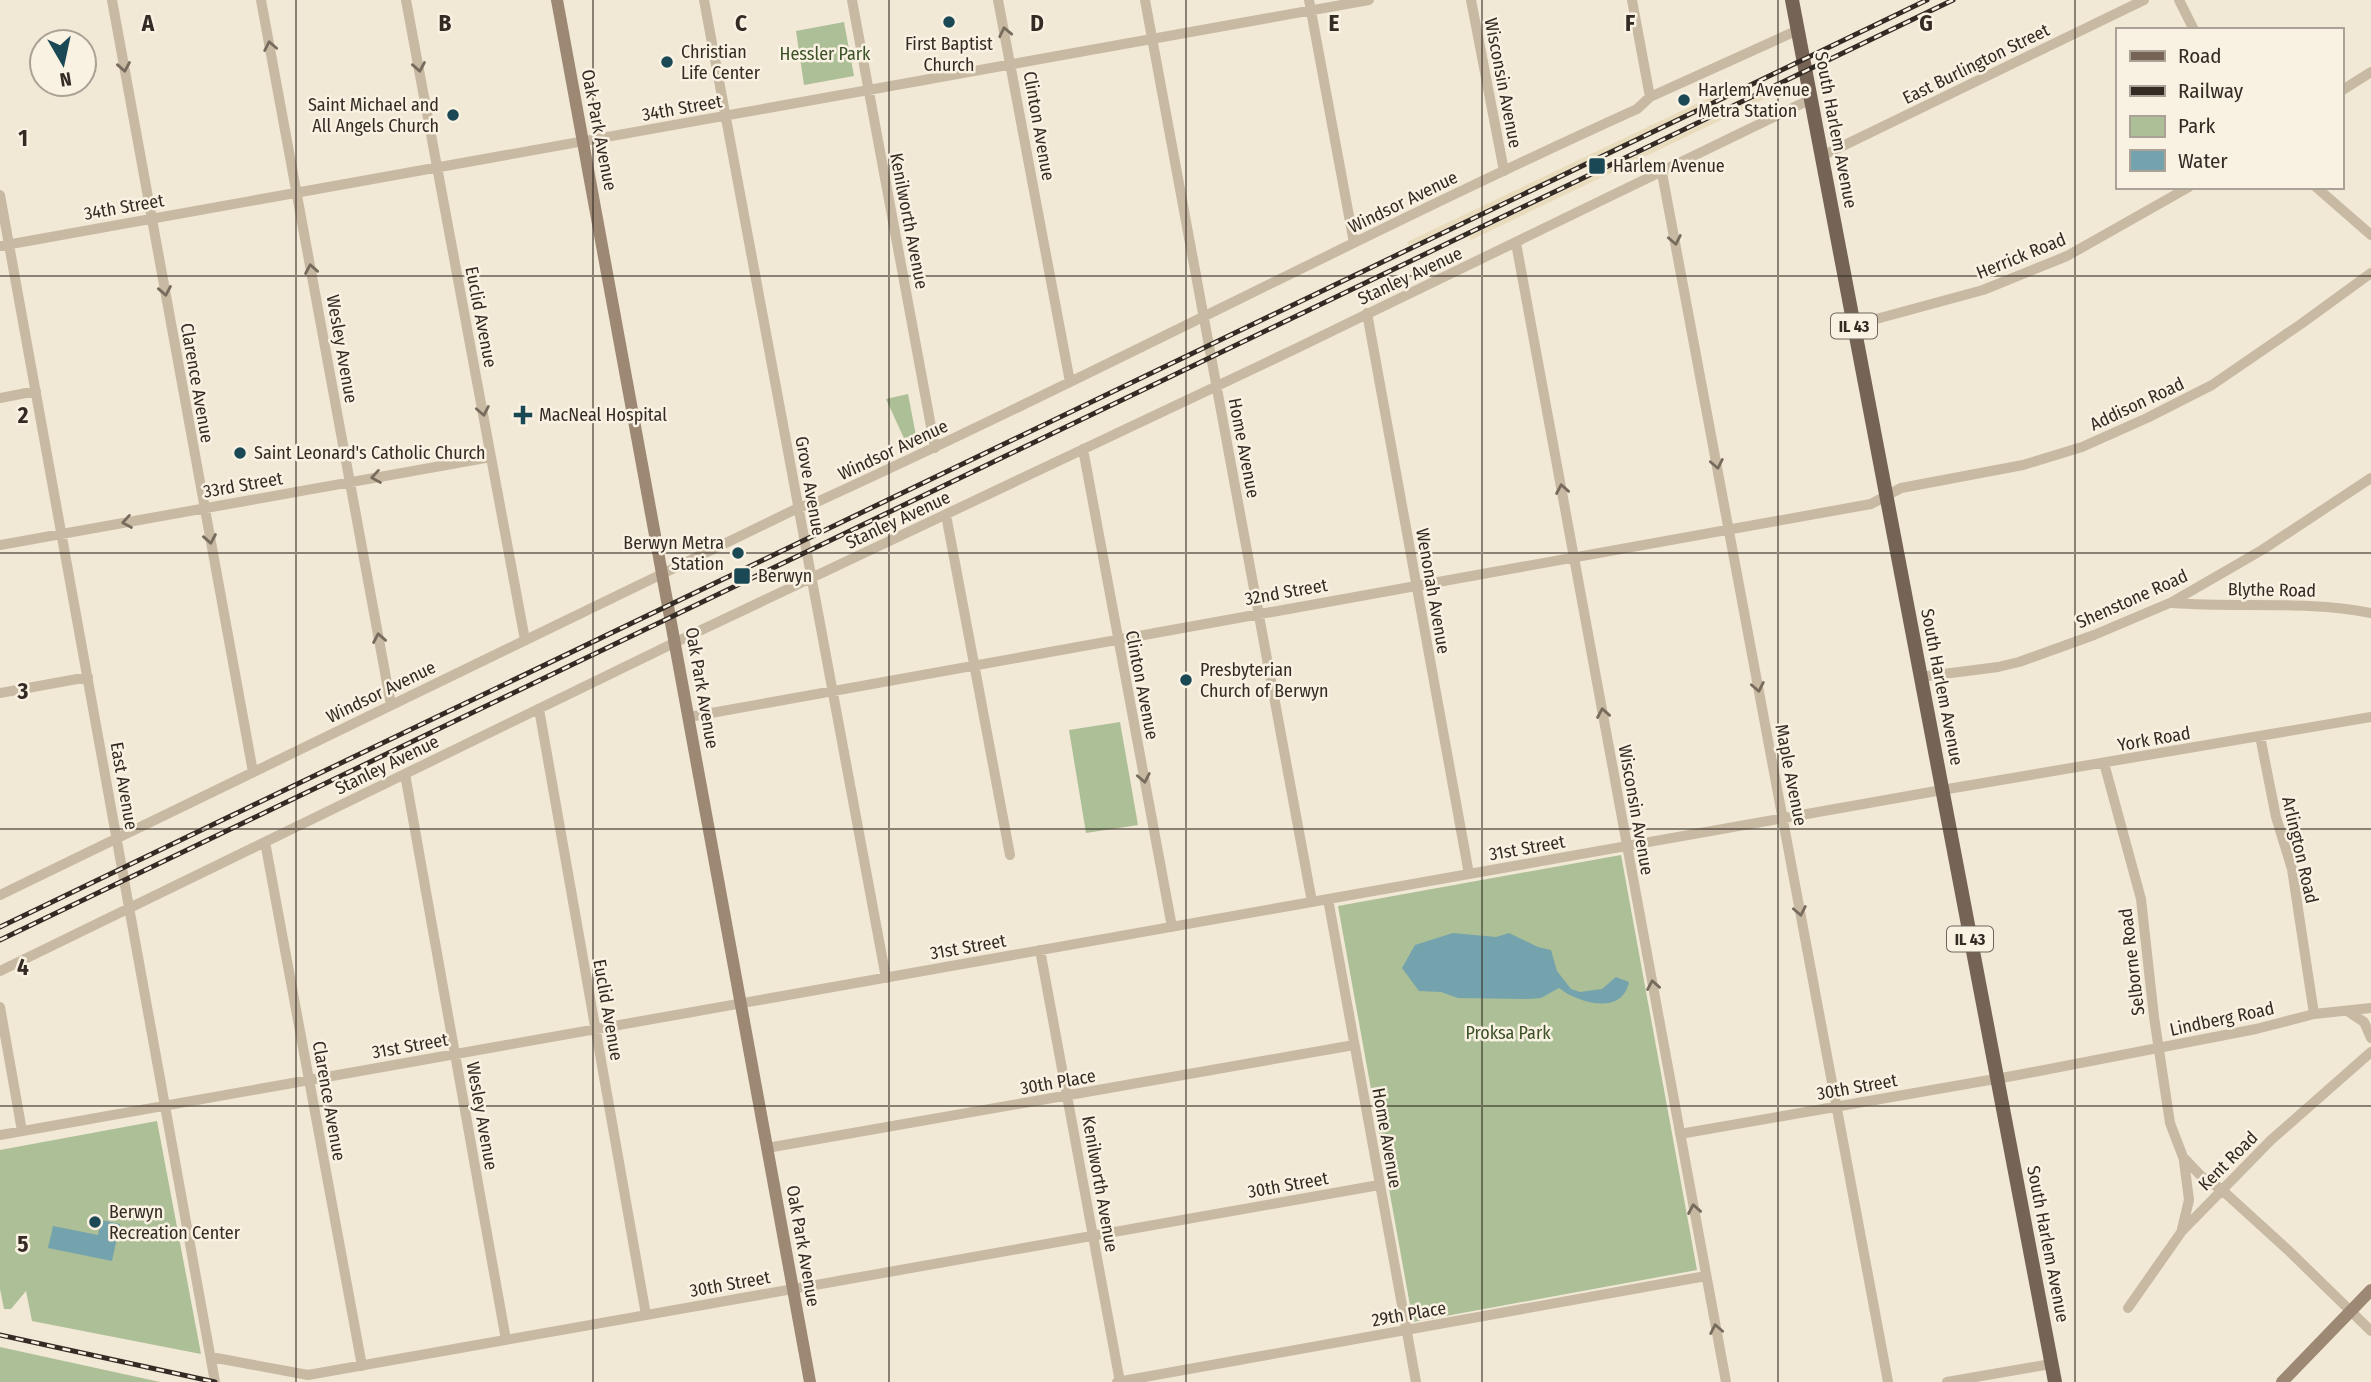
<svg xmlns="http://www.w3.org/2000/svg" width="2371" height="1382" viewBox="0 0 2371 1382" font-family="'Fira Sans Condensed',sans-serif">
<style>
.green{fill:#acbf96}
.plaza{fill:#e9dcbc}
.water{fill:#74a3ae}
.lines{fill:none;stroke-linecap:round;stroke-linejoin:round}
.street{stroke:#c8b9a2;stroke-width:10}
.secondary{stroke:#9c8873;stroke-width:12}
.primary{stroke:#756455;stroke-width:14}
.rail-casing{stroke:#332b24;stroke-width:5}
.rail{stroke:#f9f1e2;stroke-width:2.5;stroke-dasharray:8;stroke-linecap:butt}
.oneway{stroke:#766b5d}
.grid{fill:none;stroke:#332b24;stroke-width:2;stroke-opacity:0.55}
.poi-dot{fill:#1a4854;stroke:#f9f1e2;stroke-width:2.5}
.labels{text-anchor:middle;stroke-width:5;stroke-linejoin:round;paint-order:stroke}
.shield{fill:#f9f1e2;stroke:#6e665d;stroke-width:2}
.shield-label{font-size:16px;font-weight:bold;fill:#332b24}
.poi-label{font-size:18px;fill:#332b24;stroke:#f9f1e2;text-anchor:start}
.park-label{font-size:18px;fill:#3c5128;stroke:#f9f1e2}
.street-label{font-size:18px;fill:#332b24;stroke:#f9f1e2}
.grid-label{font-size:23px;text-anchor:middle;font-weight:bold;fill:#332b24;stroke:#f9f1e2;stroke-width:5;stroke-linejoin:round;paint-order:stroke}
</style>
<rect width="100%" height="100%" fill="#f1e8d6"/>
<path class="green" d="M844 22 854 76 804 85 796 31Z
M908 394 917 441 908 447 886 399Z
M1120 722 1138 825 1086 833 1069 730Z
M1621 855 1697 1270 1413 1322 1338 906Z
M157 1121 201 1354 32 1321 26 1291 11 1309H4L0 1289V1150Z
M0 1347 160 1382H0Z"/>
<path class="plaza" d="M1786 84 1788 88 1471 240 1469 236Z
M1723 91 1725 95 1409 246 1407 242Z"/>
<path class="water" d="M1453 933 1496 937 1509 933 1538 947 1551 950 1557 971 1571 989 1580 992 1602 989 1616 977 1629 982C1622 1017 1576 1002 1559 988L1541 998 1529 999 1458 998 1441 992 1419 991 1402 968 1415 945Z
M101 1220 120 1224 112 1261 48 1248 53 1226 98 1235Z"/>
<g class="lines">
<path class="street" d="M112 0 253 772
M261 0 391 705
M406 0 525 640
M704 0 886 978
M852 0 935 448
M998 0 1070 382
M1145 0 1312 902
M1309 0 1354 243
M1471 0 1504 171
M1632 0 1650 97
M2179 0 2194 30
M2341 91 2371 72
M1822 156 2144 0
M1662 173 1888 1382
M2316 187 2371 235
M0 195 215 1382
M1516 243 1726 1382
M0 246 1369 0
M1367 313 1469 874
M1854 325 1983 290 2067 256 2189 187
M0 398 36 391
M1083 449 1172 927
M946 515 1010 855
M0 545 491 457
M2173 603C2239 608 2305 600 2371 613
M1920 677 1998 667 2019 662 2094 635 2172 602 2262 550 2371 478
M0 693 88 677
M539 709 646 1315
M689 717 1871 504 1901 488 2023 465 2082 447 2147 418 2212 385 2301 324 2371 273
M2260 736 2276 817 2292 869 2314 1014
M2104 763 2141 899 2154 1017 2170 1123 2183 1157 2201 1176 2222 1190 2288 1250 2371 1331
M405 774 506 1340
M265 842 362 1366
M0 895 798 508 817 502C1093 376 1361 234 1637 109L1650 97 1798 30
M1328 899 1416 1382
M1040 950 1120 1382
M0 971 676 642 1293 350 1811 99
M0 1007 22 1131
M2349 1012 2364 1022 2371 1038
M1680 1134 2018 1075 2256 1029 2314 1014 2371 1008
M0 1135 1942 790 2371 717
M767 1148 1354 1045
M2182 1229 2189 1200 2184 1161
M2128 1308 2182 1231 2271 1140 2371 1052
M211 1357 308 1375 1379 1185
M1117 1382 1706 1276
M1947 1382 2051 1364"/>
<path class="secondary" d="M557 0 810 1382
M2282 1382 2371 1290"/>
<path class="primary" d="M1792 0 2055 1382"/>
<g class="rail-casing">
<path id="rail" d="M0 927 1927 0
M0 940 1953 0
M0 1335 215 1382"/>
</g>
<use href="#rail" class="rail"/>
</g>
<defs><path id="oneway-chevron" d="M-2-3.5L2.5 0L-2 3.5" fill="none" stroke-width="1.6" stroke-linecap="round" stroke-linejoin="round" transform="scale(1.75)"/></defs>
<g class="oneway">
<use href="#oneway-chevron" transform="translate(1005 32) rotate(-102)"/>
<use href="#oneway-chevron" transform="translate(270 46) rotate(-101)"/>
<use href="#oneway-chevron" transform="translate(124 67) rotate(80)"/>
<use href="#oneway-chevron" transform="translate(419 67) rotate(80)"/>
<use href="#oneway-chevron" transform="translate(1675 240) rotate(79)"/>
<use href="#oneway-chevron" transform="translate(311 269) rotate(-100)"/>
<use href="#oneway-chevron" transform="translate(165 291) rotate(80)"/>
<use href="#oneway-chevron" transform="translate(483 411) rotate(79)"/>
<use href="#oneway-chevron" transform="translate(1717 464) rotate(79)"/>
<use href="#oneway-chevron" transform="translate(376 477) rotate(170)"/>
<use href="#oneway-chevron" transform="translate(1562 489) rotate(-100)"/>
<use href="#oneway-chevron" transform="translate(127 522) rotate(170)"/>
<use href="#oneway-chevron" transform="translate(210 539) rotate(80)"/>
<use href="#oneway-chevron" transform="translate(379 638) rotate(-100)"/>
<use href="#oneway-chevron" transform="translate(1758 687) rotate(79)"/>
<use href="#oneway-chevron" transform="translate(1603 713) rotate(-100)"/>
<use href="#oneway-chevron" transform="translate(1144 778) rotate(79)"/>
<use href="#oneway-chevron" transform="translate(1800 911) rotate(79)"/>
<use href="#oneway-chevron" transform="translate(1653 985) rotate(-100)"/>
<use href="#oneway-chevron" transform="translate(1694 1209) rotate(-100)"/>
<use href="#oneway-chevron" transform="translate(1716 1329) rotate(-101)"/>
</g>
<path class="grid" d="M296 0V1382M593 0V1382M889 0V1382M1186 0V1382M1482 0V1382M1778 0V1382M2075 0V1382M0 276H2371M0 553H2371M0 829H2371M0 1106H2371"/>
<g class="poi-dot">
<circle cx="949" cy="22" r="7"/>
<circle cx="667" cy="62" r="7"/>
<circle cx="1684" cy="100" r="7"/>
<circle cx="453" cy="115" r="7"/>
<rect x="1588" y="157" width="18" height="18" rx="3.5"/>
<path d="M519.5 404.5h7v7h7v7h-7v7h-7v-7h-7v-7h7z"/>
<circle cx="240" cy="453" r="7"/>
<circle cx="738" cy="553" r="7"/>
<rect x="733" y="567" width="18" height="18" rx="3.5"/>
<circle cx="1186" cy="680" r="7"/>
<circle cx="95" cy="1222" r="7"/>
</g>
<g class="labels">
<g class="shield">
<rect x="1831" y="313.5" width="46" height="25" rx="5"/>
<rect x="1947" y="926.5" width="46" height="25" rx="5"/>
</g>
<g class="shield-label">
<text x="1854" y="332">IL 43</text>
<text x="1970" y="945">IL 43</text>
</g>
<g class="poi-label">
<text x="949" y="50" text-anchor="middle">First Baptist<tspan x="949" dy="21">Church</tspan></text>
<text x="681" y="58">Christian<tspan x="681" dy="21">Life Center</tspan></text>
<text x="1698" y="96">Harlem Avenue<tspan x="1698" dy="21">Metra Station</tspan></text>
<text x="439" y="111" text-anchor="end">Saint Michael and<tspan x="439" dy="21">All Angels Church</tspan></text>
<text x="1613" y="172">Harlem Avenue</text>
<text x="539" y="421">MacNeal Hospital</text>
<text x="254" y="459">Saint Leonard's Catholic Church</text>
<text x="724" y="549" text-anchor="end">Berwyn Metra<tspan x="724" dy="21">Station</tspan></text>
<text x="758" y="582">Berwyn</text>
<text x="1200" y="676">Presbyterian<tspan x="1200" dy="21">Church of Berwyn</tspan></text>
<text x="109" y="1218">Berwyn<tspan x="109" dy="21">Recreation Center</tspan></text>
</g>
<g class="park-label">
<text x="825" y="60">Hessler Park</text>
<text x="1508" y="1039">Proksa Park</text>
</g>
<g class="street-label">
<text transform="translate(1976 64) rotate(-26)" y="6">East Burlington Street</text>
<text transform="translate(1503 83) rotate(79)" y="6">Wisconsin Avenue</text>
<text transform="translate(682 108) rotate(-10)" y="6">34th Street</text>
<text transform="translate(1039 126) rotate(80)" y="6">Clinton Avenue</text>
<text transform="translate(599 130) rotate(79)" y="6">Oak Park Avenue</text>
<text transform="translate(1836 130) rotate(79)" y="6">South Harlem Avenue</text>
<text transform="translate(1403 202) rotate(-26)" y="6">Windsor Avenue</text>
<text transform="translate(124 207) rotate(-10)" y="6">34th Street</text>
<text transform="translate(909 221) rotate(79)" y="6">Kenilworth Avenue</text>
<text transform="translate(2021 256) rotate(-22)" y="6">Herrick Road</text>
<text transform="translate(1410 276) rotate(-25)" y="6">Stanley Avenue</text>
<text transform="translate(481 317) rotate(79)" y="6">Euclid Avenue</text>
<text transform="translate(342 349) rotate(80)" y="6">Wesley Avenue</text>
<text transform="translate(197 383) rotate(80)" y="6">Clarence Avenue</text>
<text transform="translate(2137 404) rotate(-25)" y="6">Addison Road</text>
<text transform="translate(1244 448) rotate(79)" y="6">Home Avenue</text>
<text transform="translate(893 450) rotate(-25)" y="6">Windsor Avenue</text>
<text transform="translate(243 485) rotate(-10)" y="6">33rd Street</text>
<text transform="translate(810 486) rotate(80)" y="6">Grove Avenue</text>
<text transform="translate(898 520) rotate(-25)" y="6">Stanley Avenue</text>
<text transform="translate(2272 590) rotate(1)" y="6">Blythe Road</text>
<text transform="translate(1433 591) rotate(80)" y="6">Wenonah Avenue</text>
<text transform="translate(1286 592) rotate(-10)" y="6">32nd Street</text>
<text transform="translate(2132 599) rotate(-24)" y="6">Shenstone Road</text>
<text transform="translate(1142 685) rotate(79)" y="6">Clinton Avenue</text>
<text transform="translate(1942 687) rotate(79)" y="6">South Harlem Avenue</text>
<text transform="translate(702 688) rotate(80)" y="6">Oak Park Avenue</text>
<text transform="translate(381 692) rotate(-26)" y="6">Windsor Avenue</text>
<text transform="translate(2154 739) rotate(-10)" y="6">York Road</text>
<text transform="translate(387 765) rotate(-26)" y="6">Stanley Avenue</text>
<text transform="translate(1791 775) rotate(79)" y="6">Maple Avenue</text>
<text transform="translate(124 786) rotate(80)" y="6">East Avenue</text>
<text transform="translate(1636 810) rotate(80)" y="6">Wisconsin Avenue</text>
<text transform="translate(1527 848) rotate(-10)" y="6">31st Street</text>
<text transform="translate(2300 850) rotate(77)" y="6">Arlington Road</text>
<text transform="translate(968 947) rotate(-10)" y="6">31st Street</text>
<text transform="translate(2132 962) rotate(-97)" y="6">Selborne Road</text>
<text transform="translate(608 1010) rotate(80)" y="6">Euclid Avenue</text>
<text transform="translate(2222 1019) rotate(-12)" y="6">Lindberg Road</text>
<text transform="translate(410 1046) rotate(-10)" y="6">31st Street</text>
<text transform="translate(1058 1082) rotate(-10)" y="6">30th Place</text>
<text transform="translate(1857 1087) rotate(-10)" y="6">30th Street</text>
<text transform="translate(329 1101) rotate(80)" y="6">Clarence Avenue</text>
<text transform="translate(482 1116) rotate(80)" y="6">Wesley Avenue</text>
<text transform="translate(1387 1138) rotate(80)" y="6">Home Avenue</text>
<text transform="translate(2228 1161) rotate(-45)" y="6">Kent Road</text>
<text transform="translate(1100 1184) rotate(80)" y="6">Kenilworth Avenue</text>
<text transform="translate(1288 1185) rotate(-10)" y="6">30th Street</text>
<text transform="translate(2048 1244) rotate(79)" y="6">South Harlem Avenue</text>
<text transform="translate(803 1246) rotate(80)" y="6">Oak Park Avenue</text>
<text transform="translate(730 1284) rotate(-10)" y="6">30th Street</text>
<text transform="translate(1409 1314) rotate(-10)" y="6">29th Place</text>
</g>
</g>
<g class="grid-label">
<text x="148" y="31">A</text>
<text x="445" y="31">B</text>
<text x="741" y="31">C</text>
<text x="1037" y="31">D</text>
<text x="1334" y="31">E</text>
<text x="1630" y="31">F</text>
<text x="1926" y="31">G</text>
<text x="23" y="146">1</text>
<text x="23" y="423">2</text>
<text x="23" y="699">3</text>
<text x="23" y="975">4</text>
<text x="23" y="1252">5</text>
</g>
<rect x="2116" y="28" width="228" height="161" fill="#f9f1e2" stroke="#aaa296" stroke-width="2"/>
<rect x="2130" y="51" width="35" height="10" fill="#756455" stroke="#aaa296" stroke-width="2"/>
<text x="2178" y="63" font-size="21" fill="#332b24">Road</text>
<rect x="2130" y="86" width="35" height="10" fill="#332b24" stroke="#aaa296" stroke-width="2"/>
<text x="2178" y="98" font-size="21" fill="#332b24">Railway</text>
<rect x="2130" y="116" width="35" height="21" fill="#acbf96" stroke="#aaa296" stroke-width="2"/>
<text x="2178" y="133" font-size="21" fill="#332b24">Park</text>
<rect x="2130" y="150" width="35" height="21" fill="#74a3ae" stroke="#aaa296" stroke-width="2"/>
<text x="2178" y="168" font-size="21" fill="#332b24">Water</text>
<g transform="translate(63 63) rotate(171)"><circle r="33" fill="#f9f1e2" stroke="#aaa296" stroke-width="2"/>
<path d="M0-5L12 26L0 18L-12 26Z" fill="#1a4854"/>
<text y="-10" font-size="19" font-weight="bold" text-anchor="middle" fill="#332b24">N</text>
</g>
</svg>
